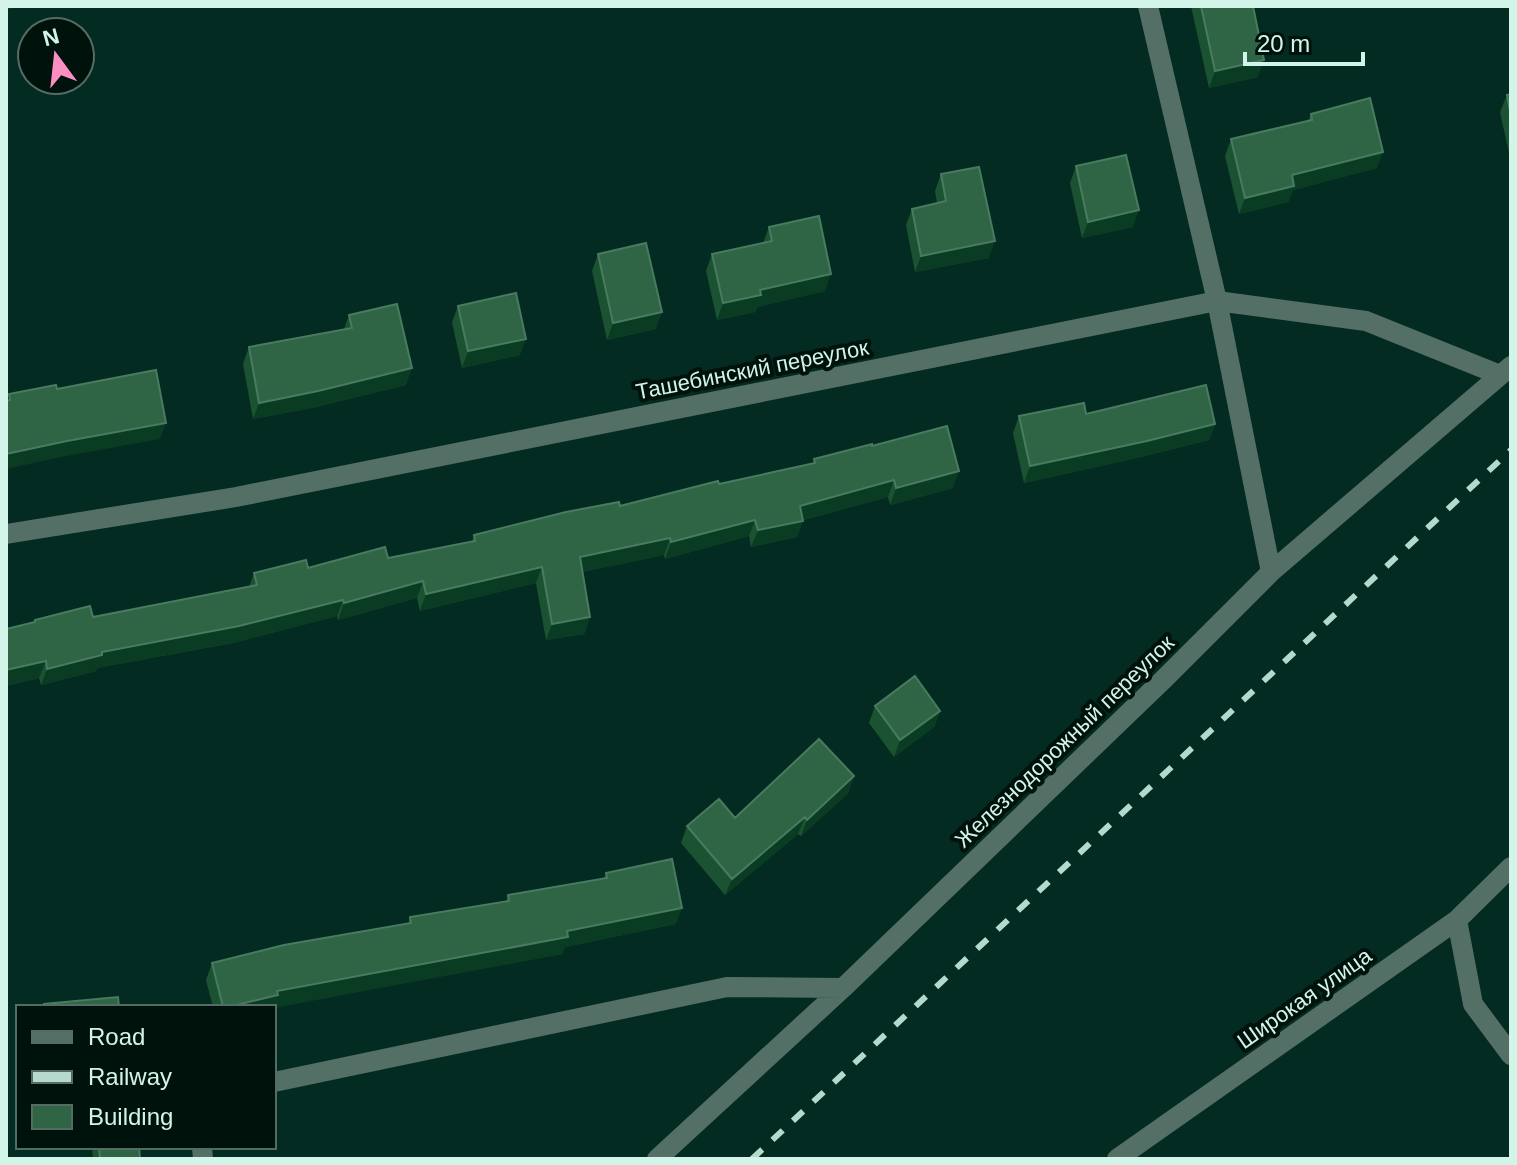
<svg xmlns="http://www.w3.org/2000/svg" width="1517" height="1165" viewBox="0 0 1517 1165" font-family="Arial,sans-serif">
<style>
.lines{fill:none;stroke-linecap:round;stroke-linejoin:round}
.minor{stroke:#547066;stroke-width:20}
.rail{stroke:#b6d9ce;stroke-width:6;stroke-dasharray:14 14;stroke-linecap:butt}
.wall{fill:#1b5332}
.shaded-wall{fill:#093c23}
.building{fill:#2f6545;stroke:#487b5f;stroke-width:2}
.labels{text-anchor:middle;stroke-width:8;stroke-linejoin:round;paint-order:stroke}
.street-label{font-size:22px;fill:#d3f5e9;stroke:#00120c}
</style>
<rect width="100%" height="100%" fill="#042b22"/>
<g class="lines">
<path class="minor" d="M1148 6 1217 301 1271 572
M6 534 236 497 1217 301 1366 321 1500 375
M1457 920 1473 1004 1511 1055
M274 1082 727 987 843 988
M202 1147 203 1159
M657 1159 843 988 1164 679 1271 572 1511 366
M1117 1159 1457 920 1511 867"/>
<path class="rail" d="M752 1159 1511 450"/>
</g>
<path class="wall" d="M1191 6H1253L1258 77 1209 88Z
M1511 94V153H1509L1500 112 1507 95Z
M1311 114 1377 168 1293 190 1288 202 1239 214 1225 156 1231 139 1308 121Z
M1076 166 1133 227 1082 238 1070 183Z
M941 174 989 258 915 272 906 225 912 209 937 203 935 191Z
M769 227 825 291 757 307 755 312 717 320 706 271 712 254 763 243Z
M598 254 656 329 607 340 592 271Z
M458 306 520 355 462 368 452 322Z
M349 315 406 385 312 408 253 419 243 364 249 347 344 329Z
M1086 414 1215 424 1209 440 1141 457 1024 483 1013 433 1019 416Z
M872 446 953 488 890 505 888 497 803 520 797 537 751 547 749 536 665 559 664 555 582 572 590 617 584 634 546 640 536 583 420 611 417 598 338 620 337 616 233 643 97 668 96 671 41 685 39 678 6 686V629L34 623 35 620 93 617 249 587 254 573 308 568 388 558 472 541 474 535 620 506 813 463 814 459Z
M875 706 940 711 934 727 894 757 869 723Z
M854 776 848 793 801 836 798 834 725 895 681 843 687 826 735 818Z
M606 873 676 924 565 947 562 954 274 1007H213L206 980 212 963 408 924 410 917 506 902 508 895 604 878Z
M92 1147H139L140 1159H93Z"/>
<path class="shaded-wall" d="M6 6H22L6 10Z
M1264 60 1258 77 1209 88 1215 71Z
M1383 152 1377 168 1293 190 1288 202 1239 214 1245 198 1292 175Z
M1139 210 1133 227 1082 238 1088 222Z
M995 241 989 258 915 272 921 256Z
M831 274 825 291 757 307 755 312 717 320 723 303 760 290Z
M662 312 656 329 607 340 613 323Z
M526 339 520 355 462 368 468 351Z
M412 368 406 385 312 408 253 419 259 403Z
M166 423 160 439 61 457 6 469V454L67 441Z
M1215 424 1209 440 1141 457 1024 483 1030 466Z
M959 471 953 488 890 505 896 488Z
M894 480 888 497 794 522 803 521 797 537 751 547 758 530 800 506Z
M755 520 749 536 665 559 671 542Z
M670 538 664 555 574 574 580 557Z
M542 567 536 583 420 611 426 594Z
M423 581 417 598 338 620 344 603Z
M343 600 337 616 233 643 97 668 96 671 41 685 47 669 102 652Z
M590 617 584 634 546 640 552 624Z
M46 661 39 678 6 686V670Z
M940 711 934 727 894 757 900 740Z
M854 776 848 793 801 836 807 820Z
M805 817 798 834 725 895 732 879Z
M682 908 676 924 565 947 562 954 274 1008 228 1007 277 991Z"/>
<path class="building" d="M1201 6H1253L1264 60 1215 71Z
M1511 94V116L1507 95Z
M1370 98 1383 152 1292 175 1294 186 1245 198 1231 139 1312 120 1311 114Z
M1126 155 1139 210 1088 222 1076 166Z
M979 167 995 241 921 256 912 209 946 201 941 174Z
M819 216 831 274 760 290 761 295 723 303 712 254 772 241 769 227Z
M646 243 662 312 613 323 598 254Z
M516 293 526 339 468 351 458 306Z
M397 304 412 368 318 391 259 403 249 347 352 328 349 315Z
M156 370 166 423 67 441 6 454V401L10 400 9 394 56 385 57 389Z
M1206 385 1215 424 1147 441 1030 466 1019 416 1084 403 1086 414Z
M947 426 959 471 896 488 894 480 800 506 803 521 758 530 755 520 671 542 670 538 580 557 590 617 552 624 542 567 426 594 423 581 344 603 343 600 239 626 102 652V655L47 669 46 661 6 670V629L35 622V620L90 606 93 617 257 585 254 573 306 560 308 568 385 547 388 558 475 541 474 535 566 512 619 502 620 506 718 481 719 484 815 463 814 459 872 444V446Z
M915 676 940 711 900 740 875 706Z
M819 739 854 776 807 820 805 817 732 879 687 826 719 799 735 818Z
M672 859 682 908 567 931 568 937 277 991 278 995 228 1007H223L212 963 284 945 411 923 410 917 509 901 508 895 607 878 606 873Z
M118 997 119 1007H44V1004Z
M99 1147H139L140 1159H100Z"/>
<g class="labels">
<g class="street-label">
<text transform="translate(752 369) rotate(-11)" y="8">Ташебинский переулок</text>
<text transform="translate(1064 741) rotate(-44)" y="8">Железнодорожный переулок</text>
<text transform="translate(1304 998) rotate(-35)" y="8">Широкая улица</text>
</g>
</g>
<rect width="1517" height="1165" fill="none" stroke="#d3f5e9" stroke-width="16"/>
<rect x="16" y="1005" width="260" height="144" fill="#00120c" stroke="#546d64" stroke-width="2"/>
<rect x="32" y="1031" width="40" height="12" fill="#547066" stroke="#546d64" stroke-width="2"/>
<text x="88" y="1045" font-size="24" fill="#d3f5e9">Road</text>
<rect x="32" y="1071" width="40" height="12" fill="#b6d9ce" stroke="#546d64" stroke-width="2"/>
<text x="88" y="1085" font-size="24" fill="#d3f5e9">Railway</text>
<rect x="32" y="1105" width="40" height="24" fill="#2f6545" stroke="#546d64" stroke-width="2"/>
<text x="88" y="1125" font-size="24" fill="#d3f5e9">Building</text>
<g transform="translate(56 56) rotate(345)"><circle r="38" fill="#00120c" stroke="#546d64" stroke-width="2"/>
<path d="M0-6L14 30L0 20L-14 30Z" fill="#fc8fc1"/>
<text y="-12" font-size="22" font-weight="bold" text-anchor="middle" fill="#d3f5e9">N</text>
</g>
<path d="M1245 52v12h118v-12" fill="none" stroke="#d3f5e9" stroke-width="4"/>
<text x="1257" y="52" font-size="24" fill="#d3f5e9" stroke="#00120c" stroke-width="6" paint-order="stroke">20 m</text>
</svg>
